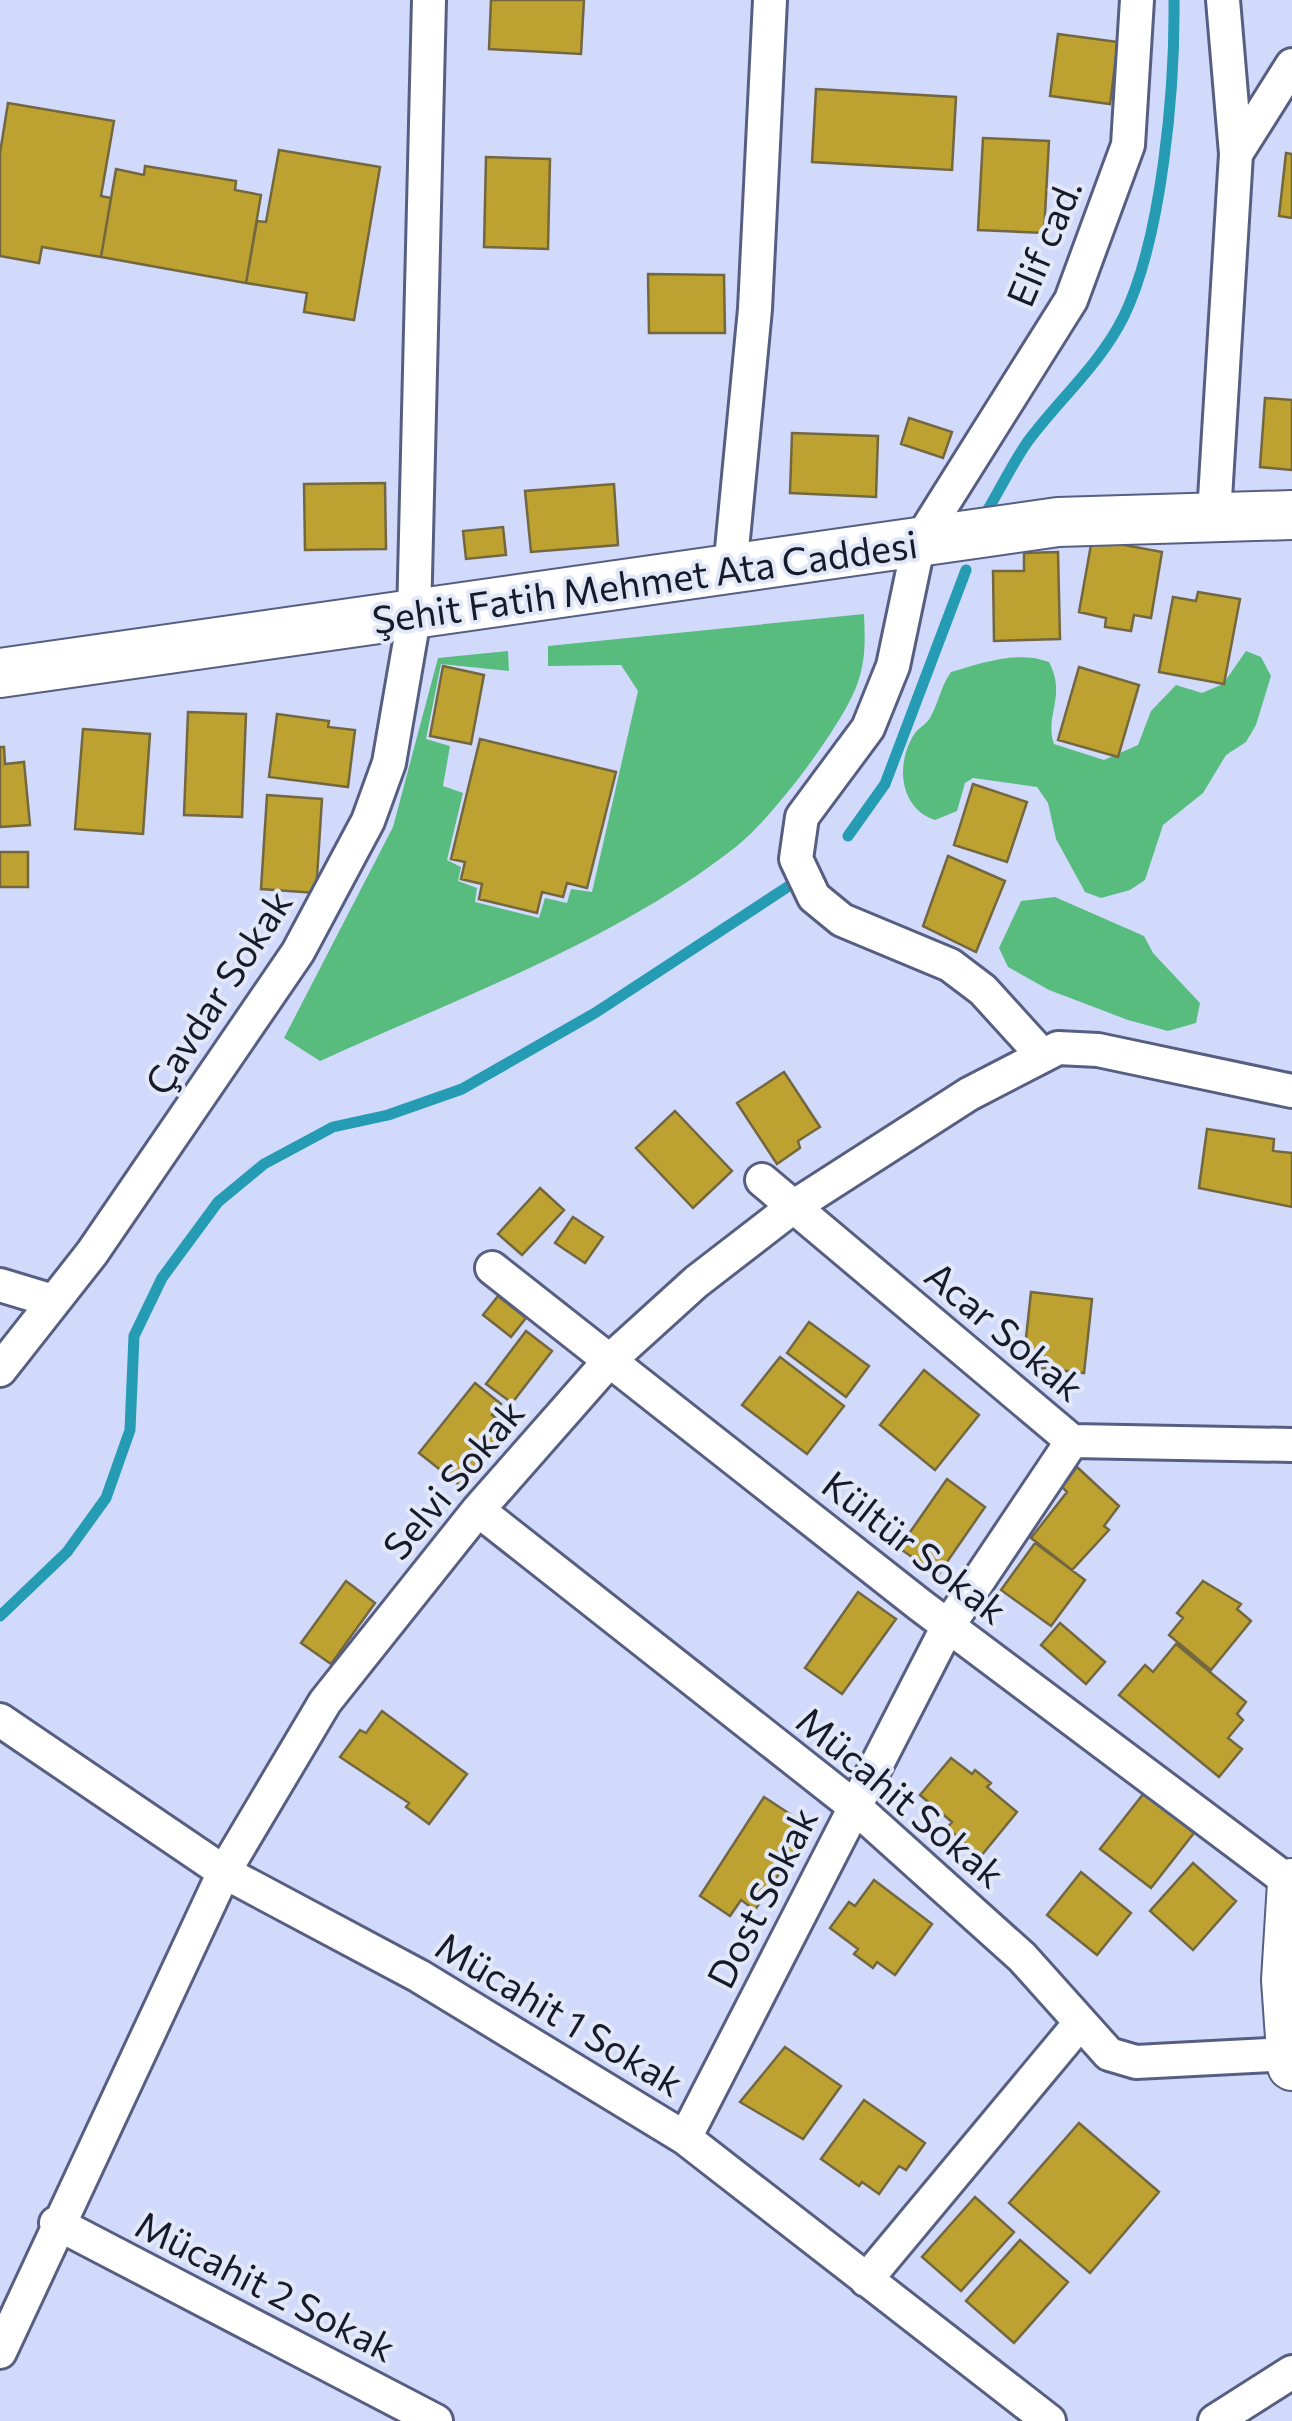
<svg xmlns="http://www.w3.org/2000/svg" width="1292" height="2421" viewBox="0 0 1292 2421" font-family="Commissioner,sans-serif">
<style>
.forest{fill:#59bc7f}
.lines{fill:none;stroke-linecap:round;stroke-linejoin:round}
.stream{stroke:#259cb3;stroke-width:11}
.building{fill:#bea231;stroke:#736740;stroke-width:2.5}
.minor-casing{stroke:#565e82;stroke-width:38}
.secondary-casing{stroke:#565e82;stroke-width:52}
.minor{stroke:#fff;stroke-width:32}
.secondary{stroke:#fff;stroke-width:48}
.labels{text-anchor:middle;stroke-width:8;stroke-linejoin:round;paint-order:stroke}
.street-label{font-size:38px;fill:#171a29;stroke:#e3e8f9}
</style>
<rect width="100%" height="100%" fill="#d1dafb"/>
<path class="forest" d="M864 614C865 638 866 659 858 682 844 724 773 817 737 846 618 940 458 998 320 1061L284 1038 393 827 438 658 508 651 509 671 441 664 426 739 450 746 443 786 463 793 447 860 461 867 458 881 477 888 475 902 539 918 545 898 567 903 571 889 592 892 638 691 621 665 548 666V646Z
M1246 651 1261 657 1271 676 1256 725 1246 742 1226 755 1203 793 1163 825 1145 880 1130 890 1101 898 1085 892 1056 839 1048 803 1037 787 973 778 965 783 957 811 935 820C899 808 895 763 915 733 920 727 928 723 931 716 939 701 941 686 951 672 982 663 1018 650 1049 662 1067 697 1044 715 1054 744L1104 760 1138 745 1151 711 1176 685 1202 693 1223 684Z
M1055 897 1144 936 1153 953 1200 1003 1196 1023 1168 1031 1128 1020 1049 990 1008 967 999 948 1021 901Z"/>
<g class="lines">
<path class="stream" d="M987 511C1000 489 1012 465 1026 444 1057 401 1100 365 1124 316 1162 237 1175 89 1174 0
M848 836 885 784 966 570
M0 1616 67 1552 106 1498 130 1430 134 1336 162 1278 218 1202 264 1164 333 1127 388 1115 462 1089 595 1013 795 882"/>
</g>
<path class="building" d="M491 0H584L581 54 489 49Z
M1058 34 1118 42 1110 104 1050 96Z
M816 89 956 97 952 170 812 162Z
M8 103 114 121 101 196 111 198 101 257 42 247 39 263 0 256V153Z
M983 138 1049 141 1044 233 978 230Z
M279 150 380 167 354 320 304 312 307 293 246 283 257 221 266 222Z
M1286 153 1292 154V218L1279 216Z
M486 157 550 159 548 249 484 247Z
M145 166 236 181 235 190 261 195 246 283 101 257 116 169 144 175Z
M648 274 724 275 725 333H649Z
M1265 398 1292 400V470L1260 467Z
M909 418 952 432 943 458 901 444Z
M792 433 878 436 876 497 790 493Z
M385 483 386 549 305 550 304 484Z
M614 484 618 545 531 552 525 491Z
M503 527 506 555 466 559 463 531Z
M1092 539 1162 552 1151 618 1134 615 1131 631 1105 627 1106 618 1079 612Z
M1058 552 1060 639 994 641 993 571H1024V553Z
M1198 592 1240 599 1224 684 1159 672 1173 597 1196 601Z
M443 666 484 675 471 744 430 736Z
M1079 667 1139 685 1118 757 1058 740Z
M188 712 246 714 242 817 184 815Z
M277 714 329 721 328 727 355 730 348 787 269 777Z
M83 729 150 734 143 834 75 829Z
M480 739 616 772 587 888 567 883 563 897 542 892 537 913 479 899 482 884 461 879 465 862 451 859Z
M0 747H4L5 764 24 762 30 825 0 827Z
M973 784 1027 802 1007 862 954 845Z
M267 795 322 799 316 893 261 889Z
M0 852H28V887H0Z
M948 856 1005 881 976 952 923 926Z
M784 1072 820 1127 798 1141 800 1148 777 1164 737 1103Z
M675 1111 732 1171 693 1208 636 1148Z
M1207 1129 1274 1139 1273 1151 1292 1153V1207L1199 1188Z
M540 1188 564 1210 522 1255 498 1234Z
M573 1217 603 1237 585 1263 555 1243Z
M1031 1292 1092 1299 1084 1373 1023 1366Z
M498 1296 526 1318 511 1337 483 1315Z
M809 1322 869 1366 846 1397 787 1353Z
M526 1331 552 1351 512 1403 486 1384Z
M780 1357 844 1406 807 1454 742 1405Z
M924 1370 979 1415 935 1470 880 1425Z
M475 1383 501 1404 492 1415 509 1428 462 1487 419 1453Z
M1077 1467 1119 1506 1104 1526 1109 1530 1072 1570 1031 1538 1067 1492 1062 1487Z
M947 1479 985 1507 938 1575 899 1548Z
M1035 1543 1085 1580 1051 1626 1001 1590Z
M346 1581 375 1603 331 1664 301 1643Z
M1203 1581 1241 1604 1237 1609 1251 1621 1211 1670 1169 1635 1183 1618 1177 1613Z
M858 1592 896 1619 842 1694 805 1668Z
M1060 1623 1105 1662 1086 1684 1041 1645Z
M1176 1644 1246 1702 1237 1714 1243 1720 1228 1738 1242 1749 1219 1777 1119 1695 1145 1665 1153 1672Z
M382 1711 467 1774 429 1824 406 1807 409 1803 340 1757 360 1730 366 1733Z
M951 1758 972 1774 975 1770 991 1783 987 1787 1017 1812 981 1856 947 1828 952 1822 920 1795Z
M1144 1793 1194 1833 1151 1888 1100 1849Z
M764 1797 810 1827 755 1910 741 1900 730 1916 700 1896Z
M1193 1863 1236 1901 1193 1950 1150 1911Z
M1081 1872 1131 1913 1097 1955 1047 1915Z
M874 1880 932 1924 895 1975 877 1962 873 1968 854 1954 858 1949 830 1928 849 1902 855 1906Z
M785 2047 841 2086 803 2139 740 2102Z
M864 2100 925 2143 906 2170 899 2166 879 2194 862 2182 859 2186 821 2159Z
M1079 2123 1159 2192 1090 2273 1009 2203Z
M975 2197 1014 2232 961 2291 922 2257Z
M1020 2240 1068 2282 1014 2343 966 2301Z"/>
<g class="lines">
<g class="minor-casing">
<path id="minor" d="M1236 154 1292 65
M1214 515 1236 154 1223 0
M730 570 755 309 770 0
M1042 1055 983 990 950 965 842 920 814 897 796 859 802 817 868 728 893 666 919 542 1071 300 1128 145 1137 0
M762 1180 1072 1441 1292 1445
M492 1268 920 1605 1292 1884
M0 1285 53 1301
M0 1370 92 1253 298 952 368 821 389 763 414 618 429 0
M478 1510 855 1807 1022 1957 1109 2054 1136 2062 1289 2054
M0 1720 224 1872 419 1976 685 2138 1049 2421
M685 2138 948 1626 1072 1441
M56 2223 436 2421
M866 2280 1080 2023
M0 2352 224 1872 325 1702 478 1510 610 1360 696 1282 793 1207 969 1094 1058 1048 1098 1050 1292 1091
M1215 2421 1292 2372"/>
</g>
<g class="secondary-casing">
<path id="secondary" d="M0 673 1058 522 1292 515
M1292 1883 1286 1980 1292 2066"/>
</g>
<use href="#minor" class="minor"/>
<use href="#secondary" class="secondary"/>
</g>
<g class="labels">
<g class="street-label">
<text transform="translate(1045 243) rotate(-67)" y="13">Elif cad.</text>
<text transform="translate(645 583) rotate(-8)" y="13">Şehit Fatih Mehmet Ata Caddesi</text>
<text transform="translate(219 993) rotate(-57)" y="13">Çavdar Sokak</text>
<text transform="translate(1004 1332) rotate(40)" y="13">Acar Sokak</text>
<text transform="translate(454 1480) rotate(-50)" y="13">Selvi Sokak</text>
<text transform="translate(914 1548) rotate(38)" y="13">Kültür Sokak</text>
<text transform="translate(900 1798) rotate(40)" y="13">Mücahit Sokak</text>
<text transform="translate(763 1898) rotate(-63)" y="13">Dost Sokak</text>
<text transform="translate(559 2015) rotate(31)" y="13">Mücahit 1 Sokak</text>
<text transform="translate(265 2287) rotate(27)" y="13">Mücahit 2 Sokak</text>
</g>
</g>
</svg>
